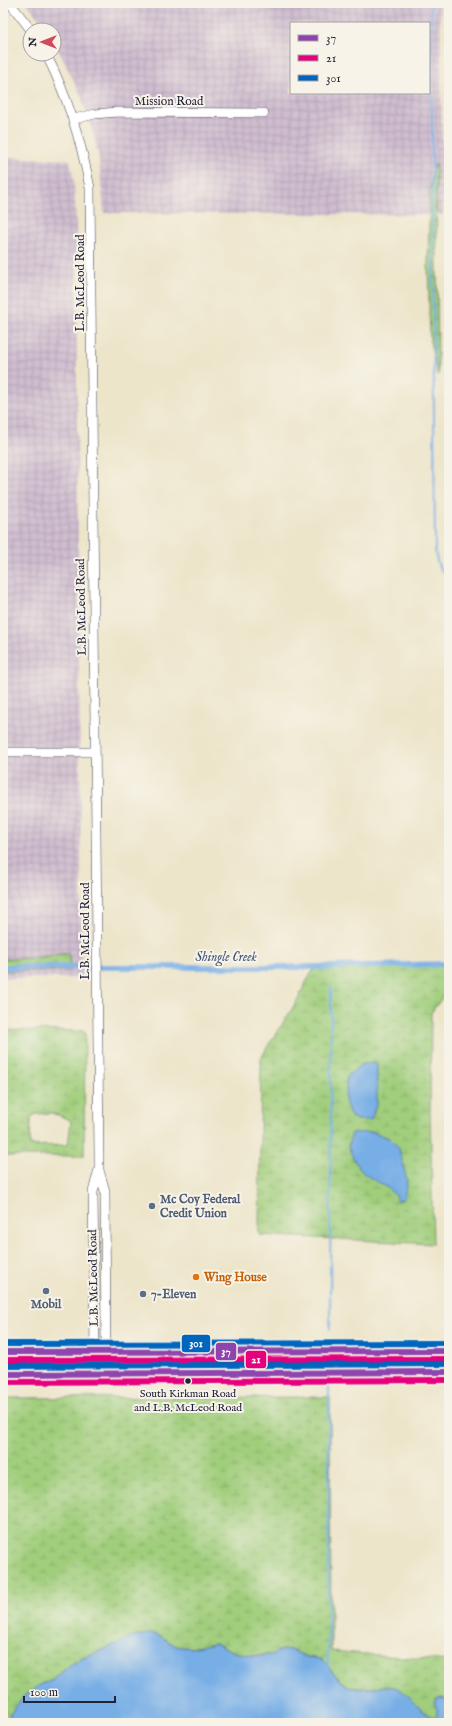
<svg xmlns="http://www.w3.org/2000/svg" width="452" height="1726" viewBox="0 0 452 1726" font-family="'IM FELL English',serif">
<style>
.industrial{fill:url(#industrial-grid);fill-rule:evenodd}
.wetland{fill:url(#wetland-marsh);stroke:#61785c;fill-rule:evenodd}
.water{fill:#77aee6;stroke:#4c6890}
.lines{fill:none;stroke-linecap:round;stroke-linejoin:round}
.stream{stroke:#77aee6;stroke-width:2}
.canal{stroke:#77aee6;stroke-width:6}
.minor-casing{stroke:#403f50;stroke-width:10}
.major-casing{stroke:#403f50;stroke-width:12}
.minor{stroke:#fff;stroke-width:9}
.major{stroke:#fff;stroke-width:11}
.bus-1-casing{stroke:#f7f3e8;stroke-width:9}
.bus-2-casing{stroke:#f7f3e8;stroke-width:9}
.bus-3-casing{stroke:#f7f3e8;stroke-width:9}
.bus-1{stroke:#8e44ad;stroke-width:6}
.bus-2{stroke:#e5007d;stroke-width:6}
.bus-3{stroke:#0065bd;stroke-width:6}
.service-dot{fill:#5c6f8a;stroke:#f7f3e8;stroke-width:1.5}
.food-dot{fill:#e8710a;stroke:#f7f3e8;stroke-width:1.5}
.bus-dot{fill:#22223b;stroke:#f7f3e8;stroke-width:1.5}
.labels{text-anchor:middle;stroke-width:4;stroke-linejoin:round;paint-order:stroke}
.bus-label{font-size:11px;fill:#22223b;stroke:#f7f3e8}
.street-label{font-size:12px;fill:#22223b;stroke:#f7f3e8}
.service-label{font-size:12px;font-weight:bold;fill:#4e5e75;stroke:#f7f3e8;text-anchor:start}
.food-label{font-size:12px;font-weight:bold;fill:#c56008;stroke:#f7f3e8;text-anchor:start}
.water-label{font-size:13px;font-style:italic;fill:#405377;stroke:#f7f3e8}
.line-badge{stroke:#f7f3e8;stroke-width:1.5}
.badge-label{font-size:11px;text-anchor:middle;font-weight:bold;fill:#fff}
</style>
<defs>
<pattern id="industrial-grid" width="8" height="8" patternUnits="userSpaceOnUse"><rect width="8" height="8" fill="#cfbdcf"/><path d="M0 4h8M4 0v8" fill="none" stroke="#b1a2b3"/></pattern>
<pattern id="wetland-marsh" width="20" height="14" patternUnits="userSpaceOnUse"><rect width="20" height="14" fill="#a0ce7c"/><path d="M1 5h8M5 5V1M11 12h8M15 12V8" fill="none" stroke="#8ab16c"/></pattern>
</defs>
<rect width="100%" height="100%" fill="#f7f3e8"/>
<filter id="ink" filterUnits="userSpaceOnUse"><feTurbulence type="fractalNoise" baseFrequency=".025" numOctaves="2"/><feDisplacementMap in="SourceGraphic" scale="8" xChannelSelector="R" yChannelSelector="G"/><feConvolveMatrix kernelMatrix="1 2 1 2 8 2 1 2 1" color-interpolation-filters="sRGB"/></filter>
<filter id="wash" filterUnits="userSpaceOnUse"><feTurbulence type="fractalNoise" baseFrequency=".012" numOctaves="4" result="noise"/><feDisplacementMap in="SourceGraphic" scale="16" xChannelSelector="R" yChannelSelector="G"/><feGaussianBlur stdDeviation="0.9" result="paint"/><feColorMatrix in="noise" values="0 0 0 0 0 0 0 0 0 0 0 0 0 0 0 0 0 1.4 0 .05"/><feComposite in="paint" operator="in"/></filter>
<g filter="url(#wash)">
<rect width="100%" height="100%" fill="#ede5ca"/>
<path class="industrial" d="M27 3H440L443 215 104 213 99 158 93 132 80 94 54 41V30H47ZM291 23H429V93H291Z
M3 157 70 160 74 182 76 224 77 424 82 978H3Z"/>
<path class="wetland" d="M436 163 438 376 430 342 428 261 430 191 433 168Z
M68 953 72 970 3 971V959L35 958Z
M449 965V988L431 1013 430 1105 433 1244 259 1235 261 1059C270 1040 283 1024 294 1006 301 994 306 980 315 968Z
M3 1030 85 1031 84 1156H3ZM51 1113 61 1116 71 1121 68 1145 30 1146 31 1117 36 1114Z
M330 1397 331 1651 449 1661V1700L440 1698 437 1716 433 1717 426 1715 397 1688 383 1687 360 1688 349 1687 337 1677 328 1666 316 1658 306 1657 290 1649 279 1651 271 1655H246L234 1652 215 1643 191 1648 176 1646 158 1635 138 1636 83 1657 70 1665 53 1680 40 1685 10 1714 7 1723H3V1398Z"/>
<path class="water" d="M377 1063V1103L371 1120H357L351 1117 345 1101 347 1076 362 1064Z
M373 1132 389 1138 399 1148 407 1181 404 1199 397 1201C393 1187 377 1183 366 1175 357 1169 352 1156 348 1146L352 1133Z
M151 1633 158 1635 176 1646 191 1648 215 1643 234 1652 259 1656 271 1655 279 1651 290 1649 306 1657 322 1659C331 1668 337 1680 348 1686 362 1694 382 1682 397 1688 411 1694 418 1712 433 1717L437 1715V1709L435 1706 436 1700 440 1698 449 1700V1723H7L10 1714 25 1695 40 1685 53 1680 70 1665 83 1657 101 1651 129 1638Z"/>
<g class="lines">
<path class="stream" d="M431 3 435 550C437 560 437 572 449 574
M330 1329 331 986
M328 1668 329 1387"/>
<path class="canal" d="M3 967H332L449 964"/>
</g>
</g>
<g filter="url(#ink)">
<g class="lines">
<g class="minor-casing">
<path id="minor" d="M10 3 31 30
M46 54C68 97 81 140 90 188L99 1158V1169L93 1192 95 1352 102 1373
M74 119 95 114 117 112 264 113
M3 752H95
M99 1170 105 1191 106 1352 102 1372"/>
</g>
<g class="major-casing">
<path id="major" d="M3 1352 449 1351
M3 1374 449 1372"/>
</g>
<use href="#minor" class="minor"/>
<use href="#major" class="major"/>
<g class="bus-1-casing">
<path id="bus-1" d="M3 1352 449 1351
M3 1374 449 1372"/>
</g>
<g class="bus-2-casing">
<path id="bus-2" d="M3 1360 449 1359
M3 1382 449 1380"/>
</g>
<g class="bus-3-casing">
<path id="bus-3" d="M3 1344 449 1343
M3 1366 449 1364"/>
</g>
<use href="#bus-1" class="bus-1"/>
<use href="#bus-2" class="bus-2"/>
<use href="#bus-3" class="bus-3"/>
</g>
</g>
<g class="service-dot">
<circle cx="152" cy="1206" r="4"/>
<circle cx="46" cy="1291" r="4"/>
<circle cx="143" cy="1294" r="4"/>
</g>
<circle class="food-dot" cx="196" cy="1277" r="4"/>
<circle class="bus-dot" cx="188" cy="1381" r="3.5"/>
<g class="labels">
<g class="bus-label">
<text x="188" y="1397">South Kirkman Road<tspan x="188" dy="14">and L.B. McLeod Road</tspan></text>
</g>
<g class="street-label">
<text x="169" y="105">Mission Road</text>
<text transform="translate(80 283) rotate(-90)" y="4">L.B. McLeod Road</text>
<text transform="translate(81 607) rotate(-91)" y="4">L.B. McLeod Road</text>
<text transform="translate(85 931) rotate(-90)" y="4">L.B. McLeod Road</text>
<text transform="translate(93 1278) rotate(-91)" y="4">L.B. McLeod Road</text>
</g>
<g class="service-label">
<text x="160" y="1203">Mc Coy Federal<tspan x="160" dy="14">Credit Union</tspan></text>
<text x="151" y="1298">7-Eleven</text>
<text x="46" y="1308" text-anchor="middle">Mobil</text>
</g>
<g class="food-label">
<text x="204" y="1281">Wing House</text>
</g>
<g class="water-label">
<text x="226" y="961">Shingle Creek</text>
</g>
</g>
<g class="line-badge">
<rect x="181" y="1334" width="30" height="19" rx="4" fill="#0065bd"/>
<rect x="215" y="1342" width="22" height="19" rx="4" fill="#8e44ad"/>
<rect x="245" y="1350" width="22" height="19" rx="4" fill="#e5007d"/>
</g>
<g class="badge-label">
<text x="196" y="1347">301</text>
<text x="226" y="1355">37</text>
<text x="256" y="1363">21</text>
</g>
<rect width="452" height="1726" fill="none" stroke="#f7f3e8" stroke-width="16"/>
<rect x="290" y="22" width="140" height="72" fill="#f7f3e8" stroke="#a29fa3"/>
<rect x="298" y="35" width="20" height="6" fill="#8e44ad" stroke="#a29fa3"/>
<text x="326" y="42" font-size="12" fill="#22223b">37</text>
<rect x="298" y="55" width="20" height="6" fill="#e5007d" stroke="#a29fa3"/>
<text x="326" y="62" font-size="12" fill="#22223b">21</text>
<rect x="298" y="75" width="20" height="6" fill="#0065bd" stroke="#a29fa3"/>
<text x="326" y="82" font-size="12" fill="#22223b">301</text>
<g transform="translate(42 42) rotate(270)"><circle r="19" fill="#f7f3e8" stroke="#a29fa3"/>
<path d="M0-3L7 15L0 10L-7 15Z" fill="#d1495b"/>
<text y="-6" font-size="11" font-weight="bold" text-anchor="middle" fill="#22223b">N</text>
</g>
<path d="M24 1696v6h91v-6" fill="none" stroke="#22223b" stroke-width="2"/>
<text x="30" y="1696" font-size="12" fill="#22223b" stroke="#f7f3e8" stroke-width="3" paint-order="stroke">100 m</text>
</svg>
